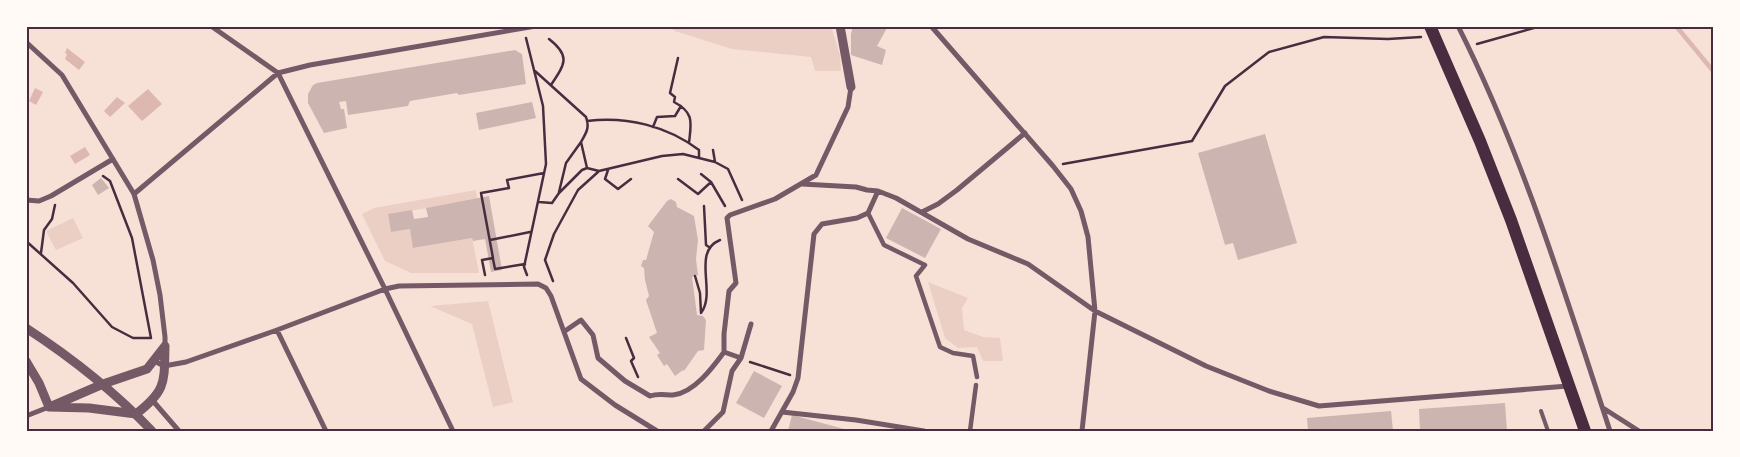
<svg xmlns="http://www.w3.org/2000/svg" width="1740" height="457" viewBox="0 0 1740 457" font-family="Barlow,sans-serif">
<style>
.green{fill:#ebcfc5}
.water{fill:#dcb8b0}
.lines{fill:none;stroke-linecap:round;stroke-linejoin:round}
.stream{stroke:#dcb8b0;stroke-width:4.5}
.building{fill:#ccb4b1}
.path{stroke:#4a2c40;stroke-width:2.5}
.service{stroke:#755966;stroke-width:4}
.pedestrian{stroke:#755966;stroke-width:4.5}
.minor{stroke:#755966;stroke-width:5}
.tertiary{stroke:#755966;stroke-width:9}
.primary{stroke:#4a2c40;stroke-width:12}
.neatline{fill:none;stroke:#4a2c40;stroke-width:2}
</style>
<rect width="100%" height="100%" fill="#f7e1d7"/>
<path class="green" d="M667 26H743L756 29 831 26 840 55 841 71H815L811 57 732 49 675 31Z
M476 190 477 199 388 215 391 232 410 229 414 248 472 238 479 273H411L385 261 362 214 374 208Z
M73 218 83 238 56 250 46 231Z
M928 282 968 298 962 308 964 330 983 337 1000 338 1003 361H983L977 347 958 348 945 338Z
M488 301 513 402 493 407 472 324 430 306Z"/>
<path class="water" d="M67 48 85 62 79 70 65 59 67 54 65 53Z
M35 88 43 92 36 105 29 101Z
M148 89 162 104 142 121 128 106Z
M117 97 125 103 110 117 104 111Z
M85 147 90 155 75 164 70 156Z"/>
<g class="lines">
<path class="stream" d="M1676 26 1714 72"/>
</g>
<path class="building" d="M853 26H888L877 46 886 50 882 65 851 55V34Z
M515 50 522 54 526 84 459 95 457 93 410 101 408 106 348 115 346 101 339 102 341 109H344L347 128 324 133 308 103V94L313 85 317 83Z
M532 102 536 118 479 130 476 113Z
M1265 134 1297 243 1238 260 1233 243 1225 245 1198 153Z
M101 178 109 188 98 195 92 185Z
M489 196 502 270 491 272 485 239 473 241 472 238 413 248 410 229 391 232 388 214 412 210 414 219 428 217 426 208Z
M671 199 676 202 677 207 694 216 698 240 696 259 698 275 692 277 697 315 703 316 706 320 704 350 698 351 684 371 683 370 675 376 667 364 664 366 657 355 660 353 649 337 657 333 646 300 649 296 645 280 644 268 641 266 643 260H646L654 232 648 226 667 201Z
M902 208 941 229 925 258 886 238Z
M754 371 782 386 764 418 736 403Z
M1505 403 1507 431H1420L1419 409Z
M1391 411 1393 431H1308L1307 418Z
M792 415 848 430V431H788Z"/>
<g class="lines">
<path class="path" d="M526 38 543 106 546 164 524 267 527 275
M549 39C571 56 565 64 551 85
M1477 44 1541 26
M678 58 670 93 675 97 674 102C695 113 691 123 689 143
M535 71 586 117C590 128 586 133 581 142L587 168
M587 121C627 116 667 126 699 150V157
M653 127 657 117 675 116 681 106
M713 150 715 162
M1063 164 1192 141 1225 86 1269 52 1324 37 1388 39 1421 37
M608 170 605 179 618 189 631 179
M701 174 711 182 725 206
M678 179 698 194 711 182
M559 192 566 163 581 142
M539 202 552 203 559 193 582 170 587 168 599 171 662 156 683 154 715 162 728 169 742 200
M704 206 706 245 709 247
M490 240 530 232
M26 241 73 283 112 327 133 338H151L132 238 110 181 103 176
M41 253 44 230 52 219 55 205
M493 259 495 269 525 264
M485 275 482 260 493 258 481 193 509 188 507 180 544 173
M695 276 700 293 701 313C717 292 691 252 720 240
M553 281 545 260 554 234 578 190 598 172
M626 338 634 358 631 361 638 377
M750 362 790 375"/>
<path class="service" d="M1541 411 1548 431"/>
<path class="pedestrian" d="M868 213 884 245 925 265 916 276 940 347 953 353 973 356 977 377
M970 431 976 385"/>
<path class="minor" d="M211 26 278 73 385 289 453 431
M931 26 1053 166 1071 189 1081 211 1088 237 1095 311 1082 431
M1458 26C1523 155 1565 294 1610 431
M26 42 62 75 134 194 153 260 160 295 165 337V346
M802 184 856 187 867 190 878 191 896 198 968 239 1028 264 1095 311 1206 366 1269 391 1319 406 1568 386
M134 194 278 73 310 65 536 26
M26 200 39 201 51 196 113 159
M922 212 938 204 957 190 1025 133
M277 330 326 431
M565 331 581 320 593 335 598 358 625 381 650 396C658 393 665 395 673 395 694 393 713 367 724 352
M724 352V334L729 291 736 283 727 218 730 215 775 199 816 175 848 107 851 87
M724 352 741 358
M155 360 158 363 164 366 186 362 277 330 385 289 399 286 538 284 546 288 551 296 581 379 615 405 657 431
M153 401 179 431
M1603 408 1639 431
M782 412 856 420 924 431
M26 416 49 407
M704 431 723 412 732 371 741 358 751 324
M771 431 793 392 798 378 814 234 822 224 857 218 868 213 878 191"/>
<path class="tertiary" d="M840 26 851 87
M26 328C72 358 114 391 152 431
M26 361 39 383 49 407
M52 406 103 384 147 369 165 346
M49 407 89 408 136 414C167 390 164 382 165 346"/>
<path class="primary" d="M1430 26 1480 141 1511 220 1585 431"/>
</g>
<rect width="1740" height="457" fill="none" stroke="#fffaf5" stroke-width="55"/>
<rect x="28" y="28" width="1684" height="402" class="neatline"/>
</svg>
